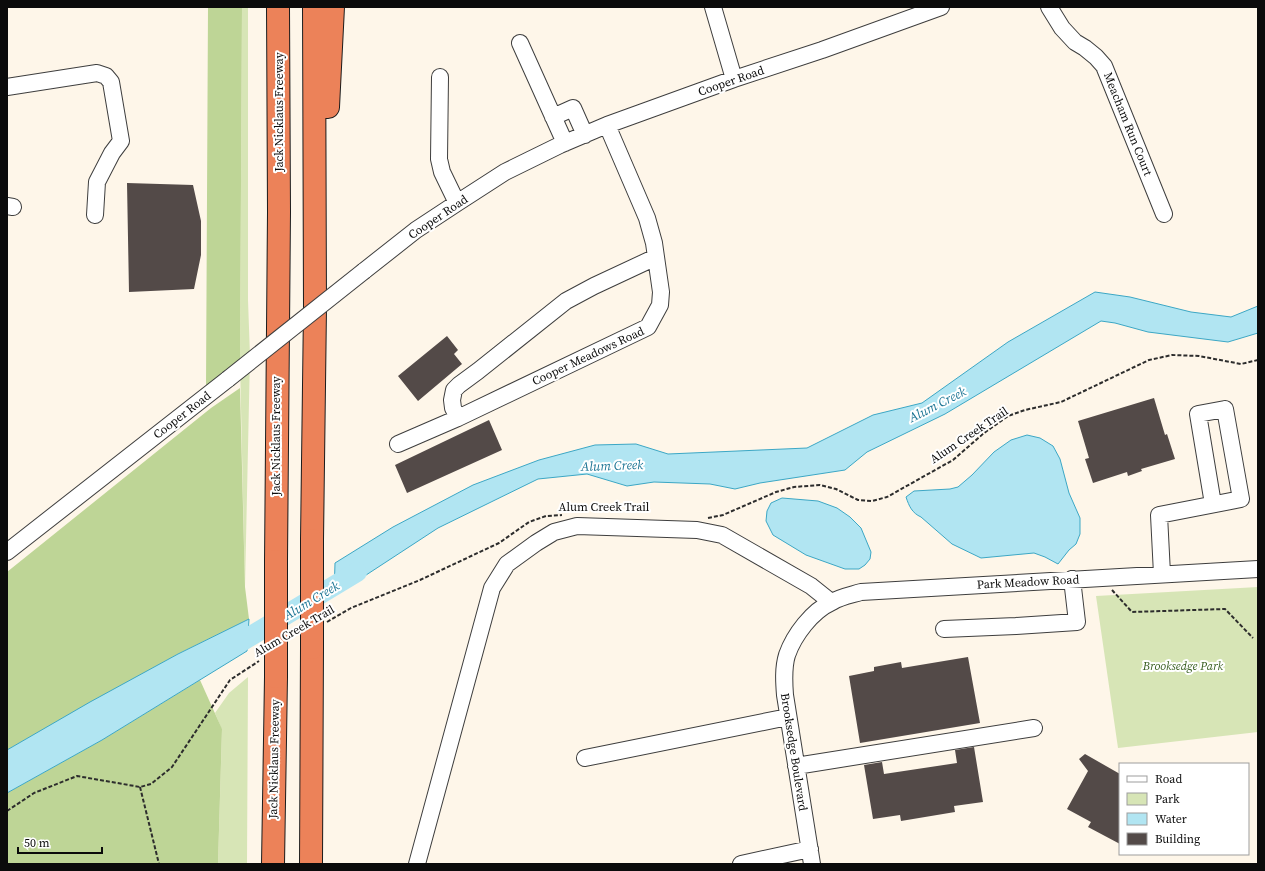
<svg xmlns="http://www.w3.org/2000/svg" width="1265" height="871" viewBox="0 0 1265 871" font-family="'Source Serif 4',serif">
<style>
.green{fill:#d7e5b6}
.forest{fill:#bed596}
.water{fill:#b1e5f2;stroke:#3ca7c5}
.lines{fill:none;stroke-linecap:round;stroke-linejoin:round}
.river{stroke:#b1e5f2;stroke-width:20}
.building{fill:#534a48}
.minor-casing{stroke:#3e3e3e;stroke-width:18}
.highway-casing{stroke:#1c1c1c;stroke-width:24}
.path{stroke:#2d2d2d;stroke-width:2;stroke-dasharray:4 2;stroke-linecap:butt}
.minor{stroke:#fff;stroke-width:16}
.highway{stroke:#ec8259;stroke-width:22}
.minor-bridge-casing{stroke:#3e3e3e;stroke-width:18;stroke-linecap:butt}
.highway-bridge-casing{stroke:#1c1c1c;stroke-width:24;stroke-linecap:butt}
.minor-bridge{stroke:#fff;stroke-width:16}
.highway-bridge{stroke:#ec8259;stroke-width:22}
.labels{text-anchor:middle;stroke-width:4;stroke-linejoin:round;paint-order:stroke}
.street-label{font-size:12px;fill:#0b0b0b;stroke:#fff}
.park-label{font-size:12px;font-style:italic;fill:#385e20;stroke:#fff}
.water-label{font-size:13px;font-style:italic;fill:#1c7594;stroke:#fff}
</style>
<rect width="100%" height="100%" fill="#fef6e9"/>
<path class="green" d="M242 7H248V300L250 356 245 587 240 362Z
M1258 587V732L1118 748 1096 596Z
M248 677 247 864H218L222 730 215 713 229 693Z"/>
<path class="forest" d="M208 7H242L240 362 206 387Z
M240 388 245 587 249 619 178 654 7 750V572L211 408Z
M200 680 222 729 218 864H7V793L102 740Z"/>
<path class="water" d="M1095 292 1130 297 1191 312 1231 317 1258 306V333L1228 342 1148 332 1115 323 1101 321 945 414 867 452 845 470 760 483 735 489 710 484 654 482 627 486 587 474 538 479 438 528 334 596 335 563 393 527 473 485 539 460 595 445 636 444 668 454 807 448 873 415 922 403 1008 342Z
M1027 435 1040 438 1053 446 1060 459 1069 493 1080 518V534L1076 544 1069 550 1058 564 1045 557 1034 553 981 558 952 544 921 517C912 513 909 506 906 497L914 491 950 489 958 487 972 475 994 452 1011 440Z
M782 498 818 501 837 508 850 517 861 528 871 552 870 559 865 565 859 569H845L806 555 773 535 766 521 767 511 771 503Z
M249 619 247 651 102 740 7 793V750L90 702 178 654Z"/>
<g class="lines">
<path class="river" d="M226 651 357 572"/>
</g>
<path class="building" d="M127 183 193 185 201 221V255L194 289 129 292Z
M447 336 458 350 454 354 462 364 418 401 398 376Z
M1154 398 1165 435 1167 434 1175 459 1141 469 1142 471 1128 476 1127 472 1093 483 1085 459 1089 458 1078 421Z
M489 420 502 450 407 493 395 465Z
M968 657 980 723 860 743 849 676 874 671V667L901 662 902 668Z
M974 747 983 802 954 806 955 812 901 821 900 815 873 819 864 765 882 762 884 774 957 763 955 750Z
M1085 754 1120 774V844L1088 827 1091 822 1067 809 1088 771 1079 759Z"/>
<g class="lines">
<g class="minor-casing">
<path id="minor" d="M713 7 734 79
M1049 7 1062 28 1075 42 1085 48 1096 57 1104 66 1164 214
M520 43 565 143
M440 77 439 159 442 172 457 203
M7 87 97 73 106 76 111 82 121 141 112 153 97 182 95 215
M553 117 573 108 585 135
M7 206 13 207
M364 271 416 230 457 203 505 172 560 145 607 125 734 79 822 50 941 7
M458 418 453 408 452 400 454 390 459 385 478 371 566 301 594 286 656 257
M398 444 458 418 648 327 660 305 661 292 654 243 647 218 607 125
M7 552 228 379
M1162 574 1159 515 1241 499 1225 409 1198 414 1213 504
M944 629 1016 626 1077 622 1072 579
M585 758 788 717
M796 766 1034 728
M417 864 492 588 507 564 536 543 554 532 577 526 697 530 722 535 811 586 831 602
M741 864 810 849
M812 864 785 695C784 682 783 668 787 655 794 635 812 611 832 602 840 597 851 595 861 592L1258 569"/>
</g>
<g class="highway-casing">
<path id="highway" d="M328 107 333 7
M312 540 315 308 314 7
M276 561 279 212 278 7
M273 864 276 677
M311 864 312 648"/>
</g>
<path class="path" d="M708 518 723 515 776 492 794 487 820 485 836 489 858 500 872 501 887 497 953 460 984 433 1008 416 1025 410 1061 402 1149 360 1172 355 1199 356 1241 364 1258 360
M1112 590 1132 612 1225 609 1253 638
M327 622 351 608 420 580 499 543 529 522 546 516 562 515
M140 787 159 864
M7 811 34 793 77 776 140 787 151 784 172 767 230 680 259 661"/>
<use href="#minor" class="minor"/>
<use href="#highway" class="highway"/>
<g class="minor-bridge-casing">
<path id="minor-bridge" d="M228 379 364 271"/>
</g>
<g class="highway-bridge-casing">
<path id="highway-bridge" d="M276 561V677
M312 648V540"/>
</g>
<use href="#minor-bridge" class="minor-bridge"/>
<use href="#highway-bridge" class="highway-bridge"/>
</g>
<g class="labels">
<g class="street-label">
<text transform="translate(731 81) rotate(-19)" y="4">Cooper Road</text>
<text transform="translate(279 112) rotate(-90)" y="4">Jack Nicklaus Freeway</text>
<text transform="translate(1128 124) rotate(68)" y="4">Meacham Run Court</text>
<text transform="translate(438 217) rotate(-34)" y="4">Cooper Road</text>
<text transform="translate(588 356) rotate(-25)" y="4">Cooper Meadows Road</text>
<text transform="translate(182 415) rotate(-38)" y="4">Cooper Road</text>
<text transform="translate(969 435) rotate(-34)" y="4">Alum Creek Trail</text>
<text transform="translate(276 436) rotate(-90)" y="4">Jack Nicklaus Freeway</text>
<text x="604" y="511">Alum Creek Trail</text>
<text transform="translate(1028 582) rotate(-3)" y="4">Park Meadow Road</text>
<text transform="translate(294 631) rotate(-30)" y="4">Alum Creek Trail</text>
<text transform="translate(794 752) rotate(81)" y="4">Brooksedge Boulevard</text>
<text transform="translate(274 759) rotate(-89)" y="4">Jack Nicklaus Freeway</text>
</g>
<g class="park-label">
<text x="1183" y="670">Brooksedge Park</text>
</g>
<g class="water-label">
<text transform="translate(937 404) rotate(-27)" y="5">Alum Creek</text>
<text transform="translate(612 465) rotate(-2)" y="5">Alum Creek</text>
<text transform="translate(311 600) rotate(-31)" y="5">Alum Creek</text>
</g>
</g>
<rect width="1265" height="871" fill="none" stroke="#0b0b0b" stroke-width="16"/>
<rect x="1119" y="763" width="130" height="92" fill="#ffffff" stroke="#9d9d9d"/>
<rect x="1127" y="776" width="20" height="6" fill="#ffffff" stroke="#9d9d9d"/>
<text x="1155" y="783" font-size="12" fill="#0b0b0b">Road</text>
<rect x="1127" y="793" width="20" height="12" fill="#d7e5b6" stroke="#9d9d9d"/>
<text x="1155" y="803" font-size="12" fill="#0b0b0b">Park</text>
<rect x="1127" y="813" width="20" height="12" fill="#b1e5f2" stroke="#9d9d9d"/>
<text x="1155" y="823" font-size="12" fill="#0b0b0b">Water</text>
<rect x="1127" y="833" width="20" height="12" fill="#534a48" stroke="#9d9d9d"/>
<text x="1155" y="843" font-size="12" fill="#0b0b0b">Building</text>
<path d="M18 847v6h84v-6" fill="none" stroke="#0b0b0b" stroke-width="2"/>
<text x="24" y="847" font-size="12" fill="#0b0b0b" stroke="#ffffff" stroke-width="3" paint-order="stroke">50 m</text>
</svg>
